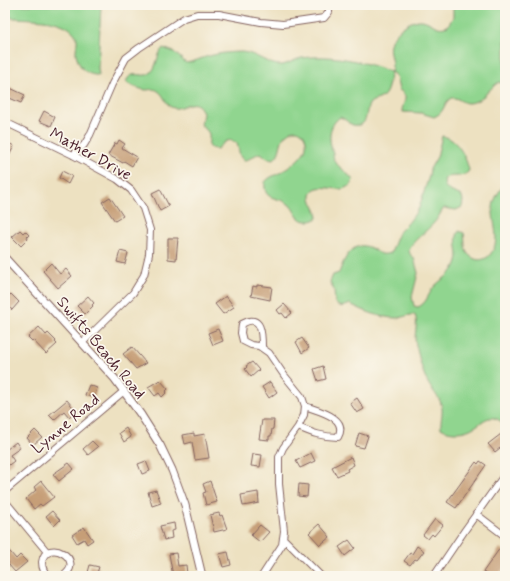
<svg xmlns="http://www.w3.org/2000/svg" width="510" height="581" viewBox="0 0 510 581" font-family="Mynerve,sans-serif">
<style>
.green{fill:#90d58f;stroke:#6d7a5d}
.building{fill:#c69e77}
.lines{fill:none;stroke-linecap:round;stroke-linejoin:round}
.minor-casing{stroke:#836360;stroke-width:8}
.tertiary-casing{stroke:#836360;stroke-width:9}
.minor{stroke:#fff;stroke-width:6}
.tertiary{stroke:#fff;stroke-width:7}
.labels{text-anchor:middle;stroke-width:3.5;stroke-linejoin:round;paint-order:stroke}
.street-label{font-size:16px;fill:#4a1f2b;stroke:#fbf7ec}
</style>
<rect width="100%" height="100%" fill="#fbf7ec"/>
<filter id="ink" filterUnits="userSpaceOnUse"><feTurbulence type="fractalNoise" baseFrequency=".025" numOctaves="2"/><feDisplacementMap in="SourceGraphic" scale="8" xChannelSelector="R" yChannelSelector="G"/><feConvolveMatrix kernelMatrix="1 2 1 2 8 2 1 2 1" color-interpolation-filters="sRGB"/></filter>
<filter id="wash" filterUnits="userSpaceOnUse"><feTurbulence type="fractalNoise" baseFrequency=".012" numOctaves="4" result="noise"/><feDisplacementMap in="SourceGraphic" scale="16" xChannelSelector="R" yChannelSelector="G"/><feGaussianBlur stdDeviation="0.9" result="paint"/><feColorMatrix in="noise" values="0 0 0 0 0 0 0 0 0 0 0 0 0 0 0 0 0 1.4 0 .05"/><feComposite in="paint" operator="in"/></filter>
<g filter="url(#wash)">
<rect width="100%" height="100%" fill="#ede1c1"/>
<path class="green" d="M5 5H101L98 68 99 75C85 76 77 65 76 52 76 45 79 40 75 34 62 16 25 20 5 17Z
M453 5H505V85L499 82C489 88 482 103 468 103 461 103 459 97 451 98 442 104 446 112 434 117L421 113 403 112 402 110C403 102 410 96 399 90L396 76 391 72C388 81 390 92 381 98 378 100 373 100 370 103 364 111 370 128 353 125 349 124 346 119 340 117 327 127 329 140 333 154 334 157 333 160 335 162 341 169 348 173 353 180L350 186C347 187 344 189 341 189 333 190 310 181 311 198 312 204 317 209 318 216 316 220 313 221 308 221 295 222 296 208 287 203 276 196 263 201 265 182 270 176 275 176 281 172 289 168 296 162 302 155 312 144 303 122 288 133 278 139 283 152 274 159L267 158 261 153C254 154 250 161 243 160L240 156 237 143C227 137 224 143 217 149 203 149 212 138 208 132 206 129 203 128 201 125L203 113C196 94 183 110 174 108 166 107 165 95 158 91 154 88 150 90 146 90 139 89 131 86 126 82 131 69 142 78 149 74 158 68 156 55 163 48L174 52 186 63C194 62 201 58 209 56 220 53 231 52 242 52 257 53 268 66 282 65 289 64 295 59 302 58 332 54 363 61 391 72 395 61 386 53 391 41 396 31 410 19 422 20 433 22 436 31 448 26L453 17Z
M442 136C457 138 466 157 469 170L468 172C461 179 454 174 445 178 441 190 453 192 462 196L463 201 462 207 456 210 444 208C440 213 438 219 433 224 428 230 410 243 409 250 409 253 411 256 414 258L418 273 412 297 414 306 418 307C426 304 428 295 433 288 441 278 453 276 457 261 460 252 453 240 459 231L464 233C466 244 462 253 475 259 480 261 485 259 489 256 504 239 489 220 494 202 496 195 501 189 505 183V421L502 422C499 420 494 417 490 418 485 418 479 425 474 427 465 433 450 434 441 428 440 420 444 412 441 404 440 398 431 389 428 383 422 372 419 357 416 345 413 335 419 324 415 315 408 314 403 318 396 318 380 318 364 311 350 304 344 307 340 308 335 303L334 290 330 282 333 275 339 273C344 259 353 239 371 248 380 253 380 256 391 253L399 232 409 222 419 208 429 176 430 169 437 157Z"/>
<g id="blocks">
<path class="building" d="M8 87 25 95 21 103 5 96Z
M44 111 55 117 51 126 39 121Z
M119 140 125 144 122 148 137 157 132 166 124 161 123 163 108 155 115 143 117 144Z
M5 141 14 146 5 164Z
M62 171 72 176 68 184 59 178Z
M160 189 169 206 160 211 152 193Z
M110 197 123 216 115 221 102 202Z
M20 230 23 233 25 231 29 235 27 237 28 239 21 246 12 237Z
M168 238H178L176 260 168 259Z
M120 251 128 253 125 264 117 262Z
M51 263 60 274 66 269 72 276 58 288 43 271Z
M257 285 272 287 270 300 251 296 253 286 257 287Z
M5 291 10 295 11 294 19 302 12 310 5 302Z
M88 296 94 303 92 305 93 306 85 314 77 306Z
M226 296 234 307 223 314 215 304Z
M284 304 292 313 286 318 282 313 280 314 277 310Z
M39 327 46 335 48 333 56 341 55 342 57 344 46 354 33 340 32 341 28 337Z
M218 329 223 341 213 345 208 333Z
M302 338 309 348 302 353 296 342Z
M132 347 146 363 136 369 123 354Z
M252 362 259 370 251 377 245 369 247 367 246 366Z
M323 366 326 379 318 381 314 369Z
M160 380 168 389 166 391 167 392 162 397 159 393 155 396 148 387Z
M270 382 277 392 269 398 262 387Z
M89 385 97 388 94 398 85 395Z
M357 398 364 409 357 413 350 403Z
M67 400 76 411 69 417 64 411 54 420 49 415Z
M262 420H274L273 429H272L271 436H269V440L259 439Z
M126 428 131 437 124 442 119 433Z
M35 430 42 437 33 445 27 438Z
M505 431V444L495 452 488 444Z
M194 433V436L205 434 209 458 195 460 192 442 185 444 183 435Z
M359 433 368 436 364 448 355 446Z
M92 441 98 447 88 455 83 449Z
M16 442 20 448 10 455 14 461 5 468V449L6 450Z
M311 453 315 461 300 468 296 461Z
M253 454 262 455 260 467 251 466Z
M351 457 354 465 347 469 348 471 337 476 332 467Z
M146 461 150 471 142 474 138 464Z
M480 461 486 465 456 508 447 502 476 462 478 464Z
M69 463 74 469 59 481 53 474Z
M41 481 54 497 42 506 40 504 34 509 26 499 36 490 34 487Z
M210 481 217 502 206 505 203 493 206 492 203 484Z
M299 484 308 485 307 497 298 496Z
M156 490 161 503 152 506 148 492Z
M258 492 259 503 243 506 241 495Z
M52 511 60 520 54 526 46 516Z
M219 513 220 516 222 515 227 529 214 532 210 515Z
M435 519 443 525 434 536 432 534 428 539 423 535Z
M174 523 175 530 171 531 172 538 164 540 160 526Z
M319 524 330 537 320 545 309 533Z
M260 525 269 532 260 542 251 535Z
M84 527 93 540 87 544 84 539 77 543 72 535Z
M349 540 355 548 345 556 339 547Z
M5 546 16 559 20 555 27 562 15 572 8 564 9 563 5 558Z
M417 546 424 551 417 560 415 559 410 565 404 561 410 553 412 554Z
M500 548 505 552V566L498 576H489L483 572Z
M228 552 231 565 223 567 219 554Z
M176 553 178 566 186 565 187 574 173 576 169 554Z
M90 565 99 567 96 576H87Z"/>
</g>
</g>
<g filter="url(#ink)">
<use href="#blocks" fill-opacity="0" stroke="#836360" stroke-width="1"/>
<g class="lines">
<g class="minor-casing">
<path id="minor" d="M5 122 73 155 117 179 131 190 143 208 150 230 149 254 144 275 133 293 83 342
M73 155 84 145 90 135 112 84 126 58 139 48 184 18 197 14H219L261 22 283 24 324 18 329 12V5
M298 427 304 415 305 406
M5 491 124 391
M5 501 48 553
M476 514 505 536
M283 538 321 576
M49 576C44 573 42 568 42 562 46 536 87 560 63 576
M262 576 282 545 284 531 279 484V457L283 448 298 427C312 433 323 437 338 437 349 417 318 411 305 406L302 397 284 375 269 353 259 346 251 345 243 341 241 333 242 324C262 312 262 335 262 347
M434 576 465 530 505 474"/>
</g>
<g class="tertiary-casing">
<path id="tertiary" d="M5 258 115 379 141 415 160 445 172 470 185 505 202 576"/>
</g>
<use href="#minor" class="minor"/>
<use href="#tertiary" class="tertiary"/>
</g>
</g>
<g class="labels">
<g class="street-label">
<text transform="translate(91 153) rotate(29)" y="6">Mather Drive</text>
<text transform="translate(102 347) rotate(50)" y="6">Swifts Beach Road</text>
<text transform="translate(65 423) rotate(-40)" y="6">Lynne Road</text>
</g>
</g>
<rect width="510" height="581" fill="none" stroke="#fbf7ec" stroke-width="20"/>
</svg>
